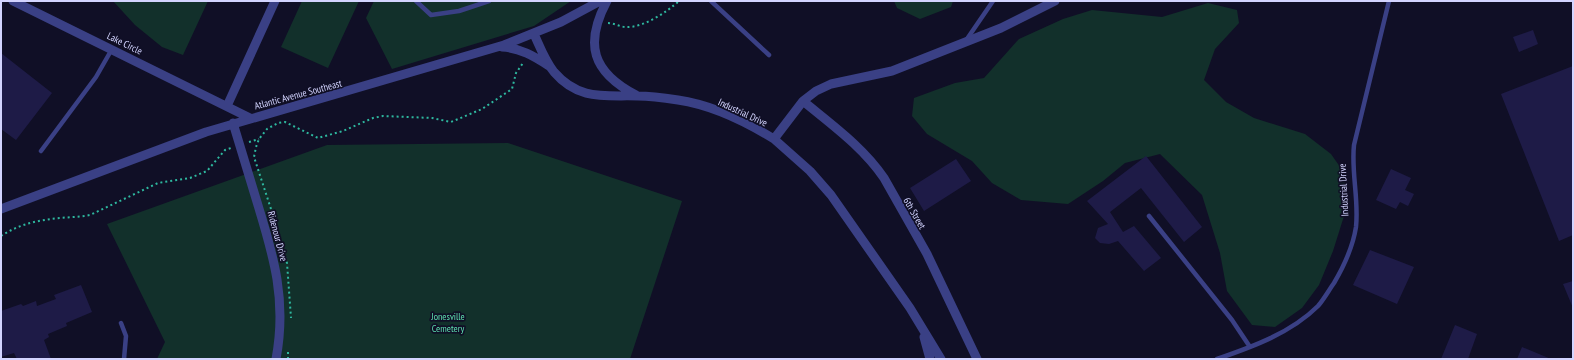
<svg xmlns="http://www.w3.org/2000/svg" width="1574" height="360" viewBox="0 0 1574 360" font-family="'PT Sans Narrow',sans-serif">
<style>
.green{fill:#12302b}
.building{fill:#1e1b47}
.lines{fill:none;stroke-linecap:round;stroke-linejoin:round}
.path{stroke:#2eb89f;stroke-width:2;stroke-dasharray:2 3;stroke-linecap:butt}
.lane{stroke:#3a4085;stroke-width:4.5}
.street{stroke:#3a4085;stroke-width:9}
.labels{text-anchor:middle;stroke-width:3.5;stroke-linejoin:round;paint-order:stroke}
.street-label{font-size:10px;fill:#d3d4ff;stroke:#100f26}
.park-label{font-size:10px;fill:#5ee0b0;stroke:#100f26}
</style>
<rect width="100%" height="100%" fill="#100f26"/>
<path class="green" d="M113 1H208L183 55 162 47 135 25Z
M302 1H359L328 68 281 47Z
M374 1H571L534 26 392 69 366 18Z
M894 1H953L951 7 920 19 897 8Z
M1208 3 1237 10 1239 23 1215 49 1204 80 1226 102 1254 118 1305 134 1331 154 1345 174 1344 216 1333 251 1319 285 1302 308 1275 327 1252 325 1227 291 1220 253 1202 195 1160 154 1125 163 1103 181 1068 204 1021 200 992 183 972 161 927 134 912 116 914 98 955 83 984 78 1019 39 1063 19 1092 10 1162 17Z
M508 143 682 201 630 359H157L165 342 107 224 327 145Z"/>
<path class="building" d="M1533 30 1538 44 1519 52 1513 37Z
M1 53 52 93 16 140 1 129Z
M1573 66V235L1559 241 1501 94Z
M1146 156 1202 227 1184 242 1141 188 1110 212 1123 232 1134 226 1161 258 1144 271 1118 241 1109 244 1100 243 1095 238 1098 228 1108 224 1087 201Z
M956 159 971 181 924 211 910 188Z
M1391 169 1411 178 1405 190 1414 194 1408 206 1400 202 1396 209 1376 200Z
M1370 250 1414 267 1397 304 1353 285Z
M1573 281V308L1563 284Z
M81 285 92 312 66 323 67 326 48 334 49 337 44 340 51 359H17L14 353 1 357V311L21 304 23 306 36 301 37 306 56 299 54 295Z
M1455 325 1477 334 1468 359H1441Z
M1522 347 1551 359H1517Z"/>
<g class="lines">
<path class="path" d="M608 23C614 23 620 27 626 27 643 28 667 12 679 1
M249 142 259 139
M271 209 254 157 256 147 259 139 267 129 278 123 285 122 318 138 343 131 373 118 383 116 432 118 451 122 482 109 512 89 516 73 523 63
M1 236C19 224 39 220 60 218 70 217 80 217 90 215L158 183 190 178 207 171 225 150 231 148
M279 238 287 263 291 318
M288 359V350"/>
<path class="lane" d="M416 1 431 15 459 11 489 1
M711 1 769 55
M967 39 993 1
M41 151 96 77 112 49
M1149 216 1232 320 1250 347
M121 323 126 336 124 359
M1217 359C1252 347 1291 333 1318 306 1324 299 1329 290 1334 283 1344 266 1353 246 1356 227 1359 199 1351 172 1354 145L1389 1"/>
<path class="street" d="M13 1 250 118
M607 1C584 44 592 72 636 95
M534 34C540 47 545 61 554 72 579 101 605 95 638 96 652 96 665 98 678 100 712 105 745 121 774 139L803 101 816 91 831 84 892 71 1001 28 1055 1
M502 47C520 48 534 56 549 66
M803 101C832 125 863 147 884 178L927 254 977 359
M227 106 275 1
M233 123C241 150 249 176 257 202 274 257 287 301 276 359
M774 139 810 171 831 195 910 308 941 359
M1 209 206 132 504 45 561 22 600 1
M924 337 930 359"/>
</g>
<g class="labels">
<g class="street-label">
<text transform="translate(125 43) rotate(26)" y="4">Lake Circle</text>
<text transform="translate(298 94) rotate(-15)" y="4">Atlantic Avenue Southeast</text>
<text transform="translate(743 112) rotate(25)" y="4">Industrial Drive</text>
<text transform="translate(1343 190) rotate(-93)" y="4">Industrial Drive</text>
<text transform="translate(915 213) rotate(60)" y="4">6th Street</text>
<text transform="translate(278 236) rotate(75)" y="4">Ridenour Drive</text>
</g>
<g class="park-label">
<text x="448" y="320">Jonesville<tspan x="448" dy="12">Cemetery</tspan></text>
</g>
</g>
<rect width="1574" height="360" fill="none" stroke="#d3d4ff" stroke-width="4"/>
</svg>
